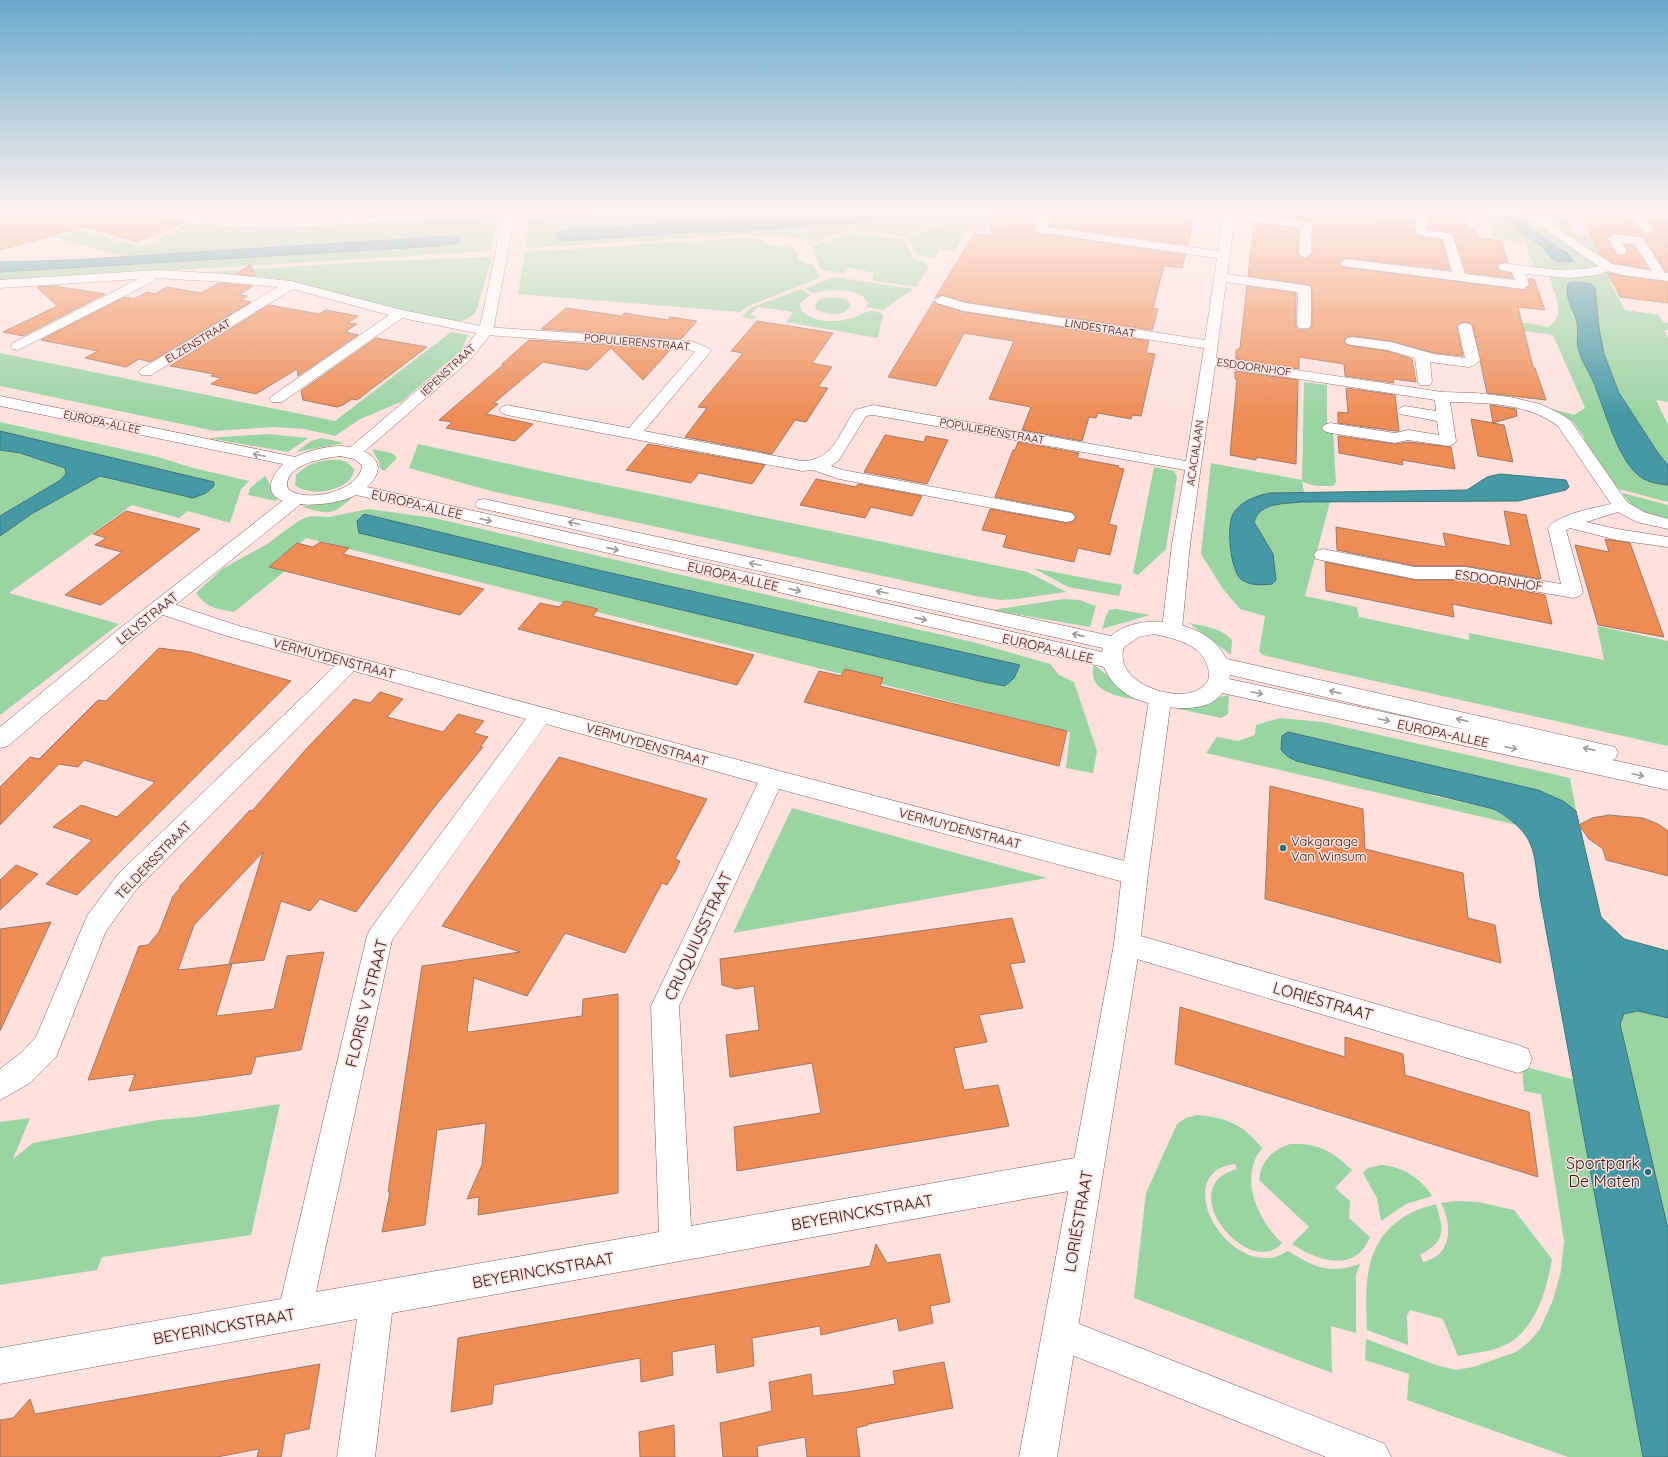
<svg xmlns="http://www.w3.org/2000/svg" width="1668" height="1457" viewBox="0 0 1668 1457" font-family="Quicksand,sans-serif">
<style>
.green{fill:#9ad4a2;fill-rule:evenodd}
.water{fill:#4599a5;stroke:#3e747c}
.building{fill:#ee8c56;stroke:#9e7a67}
.lines{fill:none;stroke-linecap:round;stroke-linejoin:round}
.minor-casing{stroke:#865e58;stroke-width:1}
.tertiary-casing{stroke:#865e58;stroke-width:1}
.secondary-casing{stroke:#865e58;stroke-width:1}
.minor{fill:#fff;fill-rule:evenodd}
.tertiary{fill:#fff;fill-rule:evenodd}
.secondary{fill:#fff;fill-rule:evenodd}
.oneway{stroke:#a19a99}
.poi-dot{fill:#2a727c;stroke:#fee1dd;stroke-width:1.5}
.labels{text-anchor:middle;stroke-width:3;stroke-linejoin:round;paint-order:stroke}
.far-street-label{font-size:11px;fill:#2f1e1c;stroke:#fee1dd}
.street-label{font-size:13px;fill:#2f1e1c;stroke:#fee1dd}
.poi-label{font-size:13px;fill:#2f1e1c;stroke:#fee1dd;text-anchor:start}
.near-street-label{font-size:16px;fill:#2f1e1c;stroke:#fee1dd}
.near-poi-label{font-size:16px;fill:#2f1e1c;stroke:#fee1dd;text-anchor:end}
</style>
<rect width="100%" height="100%" fill="#fee1dd"/>
<path class="green" d="M643 211H877L566 230 555 236V238L566 241 696 232 742 231 1006 211H1038V219L1007 229 945 222 935 224 905 237 851 230 810 244 804 243 814 240 763 234V237L747 235 525 248 530 218Z
M1472 211H1490L1543 247 1552 259 1560 262H1573L1574 259 1568 254 1503 211H1517L1599 265 1597 268 1567 271 1535 269 1524 242 1494 238 1485 214Z
M1535 213 1569 218 1575 233 1591 235 1595 245 1610 247 1619 262 1606 261Z
M489 216 498 220 491 251 0 281V272L326 252 453 236 126 257 54 237 81 230 137 246 149 244 189 223 266 228Z
M951 223 970 225 954 251 940 249 934 258 917 255 909 239 910 237 938 225Z
M852 232 904 239 914 260 924 262 929 267 916 287 875 281 872 279 874 273 849 267 843 269 848 270 845 274 821 270 812 246Z
M748 237 764 240 763 244 794 248 800 261 814 265 819 278 748 306 740 312 518 294 525 252Z
M492 257 476 312C468 321 460 322 449 322L280 279 192 273 361 262Z
M1608 272 1632 276 1637 284 1609 281 1625 310 1659 315 1663 322 1668 323V330H1664L1668 338V402L1656 400 1668 425V465C1642 435 1615 392 1604 354 1598 335 1597 315 1595 296L1596 290 1567 286V297L1577 324 1576 335 1579 352 1593 381 1609 426 1624 456 1636 474 1658 484 1668 485V502L1619 489 1606 479 1584 445V437L1573 422 1549 408 1574 415 1585 408 1553 335 1309 301 1310 285 1443 303 1445 308 1548 327C1569 316 1552 291 1549 274Z
M835 277 913 289 883 310 866 307 868 303C862 287 827 289 813 293L805 288Z
M801 289 810 295 800 303 801 310C813 323 835 323 852 318 865 314 867 308 881 313L883 315 878 338 786 322 793 312 758 307 750 315 756 317 754 319 742 317 750 308Z
M833 297 846 299 851 305C846 318 825 315 816 309L815 305 820 299Z
M451 332 468 335 462 350 401 402 360 419 335 436 304 429 273 427 215 431 0 386V353L335 421Z
M1304 382 1327 385V430L1333 432 1336 482 1333 486C1321 486 1312 487 1302 481L1304 492C1273 493 1259 490 1234 512L1258 529 1254 522C1261 498 1309 502 1330 502L1305 596 1357 607 1359 617 1469 640V633L1604 660 1597 626 1668 641V746L1330 671 1263 655 1259 651 1265 616 1240 609 1223 589 1201 554 1211 463 1302 480Z
M0 422 158 457 193 468 249 481 241 489 230 523 188 511 179 518 132 505 9 593 119 624 0 715V536L33 513 100 476 193 498 214 486V482L0 431Z
M268 434 308 438 288 452 208 438Z
M322 438 344 443 296 452 311 441Z
M418 444 559 475 1028 572 1066 592 1017 599 1000 600 975 596 491 491 409 468Z
M372 449 391 453 396 456V459L384 471 380 468 379 462Z
M0 450 20 453 65 468 66 474 59 481 0 516Z
M340 460 347 462 354 469C353 491 309 498 295 485L296 475C308 463 323 459 340 460Z
M1154 467 1174 471 1177 477 1166 549 1138 575 1133 573Z
M265 476C271 483 269 490 277 498L276 501 248 495 250 488Z
M1622 493 1668 505V519C1645 514 1636 513 1622 493Z
M354 496C330 517 331 514 301 507Z
M368 509 434 518 973 642 1050 664 1059 675 1074 682 1097 751 1093 773 1066 768 1070 732 306 538 273 567 285 571 234 612C215 608 208 609 196 593L222 569 267 544 300 520 311 516 329 517ZM365 514 589 568 1020 666 1005 686 984 682 360 533Z
M1033 568 1122 585 1119 596 1068 587Z
M1064 599 1079 600 1096 606 1090 627 992 610Z
M1116 609 1150 615 1102 629 1106 616 1109 610Z
M1189 623C1203 626 1222 628 1232 640L1231 655Z
M1094 665 1141 701C1122 697 1086 693 1094 665Z
M1229 695 1228 714 1221 718 1174 708C1193 708 1210 698 1229 695Z
M1280 718 1322 722 1570 778 1576 811 1563 801 1538 790 1288 732 1434 796 1494 809 1517 825 1206 753 1217 737 1238 741 1255 735 1256 725Z
M792 808 1047 878 733 933Z
M1582 959 1668 983V1361Z
M1522 1066 1575 1080 1643 1457H1568L1407 1400 1409 1374 1365 1360 1366 1339 1436 1365 1456 1370 1473 1367 1516 1352 1530 1341 1540 1329 1553 1300 1561 1271 1564 1241 1541 1094 1524 1091Z
M280 1104 251 1235 102 1257 97 1270 0 1285V1122L30 1118 13 1159 33 1143 158 1120 195 1117Z
M1197 1115C1228 1118 1242 1124 1262 1148 1238 1178 1258 1221 1282 1243 1250 1281 1170 1187 1237 1169L1235 1164C1174 1171 1217 1261 1269 1258 1276 1258 1282 1254 1288 1251 1314 1267 1330 1275 1360 1264L1356 1275V1333L1331 1326 1332 1373 1134 1298 1146 1193 1177 1124 1186 1118Z
M1290 1144C1318 1143 1331 1150 1352 1170L1335 1188 1350 1201 1349 1218 1370 1237C1355 1274 1318 1261 1292 1244L1309 1227 1259 1180C1261 1161 1272 1150 1290 1144Z
M1381 1165C1402 1166 1422 1179 1432 1196L1406 1204 1381 1221 1377 1198 1363 1173 1368 1168Z
M1457 1201 1478 1202 1514 1210 1552 1259C1547 1289 1535 1333 1503 1346 1489 1352 1473 1353 1458 1356L1443 1319 1410 1310 1407 1316 1408 1345 1367 1330C1365 1285 1363 1241 1407 1215 1415 1210 1426 1207 1436 1204 1444 1231 1446 1241 1420 1255L1423 1262C1452 1256 1453 1225 1441 1203Z"/>
<path class="water" d="M1006 211 742 231 696 232 566 241 557 239 555 236 556 233 566 230 877 211Z
M1490 211H1503L1568 254 1574 261 1560 262 1552 259 1543 247Z
M453 236 460 240 458 243 438 246 0 272V262L72 260Z
M1576 282 1591 284 1595 287 1599 328 1604 354 1619 393 1658 453 1668 465V485C1658 484 1645 482 1637 474 1617 457 1603 405 1593 381 1589 371 1581 361 1579 351 1576 341 1578 332 1577 323 1575 311 1562 295 1569 283Z
M0 431 214 482V486L206 493 193 498 100 476 33 513 0 536V516L59 481 66 474 65 468 20 453 0 450Z
M1500 474 1566 480 1569 487 1566 490 1518 501 1301 502C1285 504 1260 502 1254 522L1273 554 1276 580 1272 584C1262 585 1251 586 1242 580 1230 572 1225 521 1235 511 1244 500 1256 496 1270 493L1467 490 1487 477Z
M364 514 589 568 1020 665 1014 678 1005 686 984 682 359 533 357 521Z
M1288 732 1538 790 1563 801 1576 811 1601 917 1624 939 1668 951V1018L1638 1011 1624 1014 1620 1024 1668 1229V1457H1643L1540 897C1533 850 1538 835 1494 809L1296 761 1287 756 1281 750 1282 736Z"/>
<path class="building" d="M0 211H137L143 215 186 222 137 242 85 227 0 250Z
M174 211H211V212L202 216Z
M992 211H1034V230L1037 233 1185 255 1182 268 1164 266 1153 308 1158 309 1152 330 966 302 942 295 935 298 974 234 991 236Z
M1049 211H1129L1194 219 1188 245 1049 226Z
M1255 211H1380L1381 219 1413 223 1417 236 1442 240 1450 270 1346 258 1339 263 1342 267 1523 290 1530 285 1528 279H1534L1545 310 1518 307 1533 367 1535 368 1546 400 1487 393 1473 327 1470 323 1465 322 1460 323 1457 327 1463 356 1434 353 1391 341 1352 336 1347 337 1344 340 1347 345 1387 351 1412 359 1416 382 1393 379 1394 383 1345 376 1344 364 1299 357V369L1236 359V350L1240 348 1247 286 1296 293V326L1299 330H1309L1312 325V289L1310 285 1248 276 1254 223 1298 228V254L1304 259 1312 254 1313 223 1310 221 1254 213Z
M1580 212 1633 219 1644 234H1652L1655 230 1648 219 1668 222V272H1666L1643 237 1614 233 1607 238 1617 255 1622 256 1628 252 1625 245H1634L1649 269 1613 263 1600 254Z
M1427 213 1464 217 1467 229 1476 230 1478 238 1501 241 1508 262 1500 263 1497 268 1500 271 1511 273 1513 278 1466 273 1453 234 1428 229V225H1430Z
M250 265 256 276 236 274Z
M1608 273 1622 276 1668 282V303L1620 297Z
M219 283 253 286 239 295 247 296 241 300 251 302 150 362 139 359 126 367 85 358 98 351 41 340 125 297 134 299 147 292 155 294 167 287 201 293Z
M55 286 105 294 23 336 3 332 57 306 37 287Z
M934 301 937 304 964 312 1149 341 1146 353 1155 354 1141 416 1132 415 1131 419 1098 413 1096 418 1089 417 1082 441 1022 430 1031 407 989 399 1014 341 964 333 936 386 888 377Z
M269 305 319 314 326 310 358 316 348 323 357 324 345 332 358 335 298 376 297 369 256 394 211 384 221 378 211 376 214 374 170 366Z
M566 308 622 316 624 313 668 320 670 317 697 321 681 339 541 329Z
M757 321 833 333 812 363 832 367 818 387 828 388 806 422 795 420 772 454 685 437 707 408 698 407 743 353 731 351Z
M376 338 427 347 357 400 352 399 343 405 337 407 303 400 301 391Z
M529 340 671 349 643 380 611 348 588 370 543 362 494 403 498 404 486 414 533 424 515 441 446 428 452 422 439 420 504 364H502Z
M1235 371 1298 380 1296 464 1256 457V460L1230 455 1237 379H1235Z
M1346 388 1395 395 1399 431H1395L1338 423V412L1348 413Z
M1490 405 1516 409 1517 416 1493 423Z
M1471 419 1504 425 1513 462 1478 456Z
M885 435 924 442 926 436 948 440 927 484 864 472Z
M1338 436 1395 444 1408 442 1451 447 1455 469 1402 460 1403 465 1339 453Z
M1018 442 1079 453 1077 458 1119 466 1118 468 1124 469 1109 524 1117 526 1110 555 1078 548 1074 562 1003 547 1007 535 982 530 990 509 1066 523 1072 522 1076 518 1072 512 995 497 1013 450H1015Z
M648 444 676 449 765 465 752 484 699 473 691 483 626 470Z
M816 479 856 487 858 484 922 496 912 516 871 507 865 518 800 505Z
M126 511 200 529 101 605 65 595 122 552 95 545 106 538 93 534Z
M1504 511 1526 515 1541 579 1466 566H1415L1337 550 1336 527 1446 547 1443 533 1511 546Z
M1605 539 1630 543 1664 637 1598 625 1575 545 1609 552Z
M320 542 349 548 343 554 484 589 460 615 269 567 297 543 313 547Z
M1325 562 1415 580H1466L1545 595 1552 624 1452 604 1454 617 1326 591Z
M565 601 598 609 593 616 754 655 737 685 518 629 540 603 559 607Z
M159 648 190 652 291 681 77 895 46 884 92 840 53 827 81 805 117 817 155 782 84 760 78 767 59 764 0 825V787L30 757 39 759 98 700 106 701Z
M845 669 883 678 880 686 1067 731 1059 766 804 702 819 671 841 676Z
M380 692 403 699 387 717 443 732 458 714 484 721 474 733 488 737 480 747H483L432 810 356 912 320 899 310 911 281 901 264 960 229 964 263 852 194 925 178 970 232 964 216 1016 274 1009 287 956 324 952 301 1050 256 1057 251 1074 129 1091 135 1074 88 1080 139 946 148 945 159 932 173 896 181 887H179L250 810 252 811 308 747 354 699 370 703Z
M559 757 707 799 675 859 680 861 675 872 667 885 662 883 625 953 565 933 527 996 474 978 467 1031 469 1032 582 1016 583 999 618 994V1193L478 1215 479 1197 467 1199 482 1165 486 1123 437 1130 425 1225 382 1232 390 1192H388L422 966 520 952 442 926Z
M1270 786 1363 809 1365 849 1463 873 1468 918 1495 925 1501 963 1265 899Z
M1609 815 1643 818 1658 824 1668 831V876L1606 860 1603 849 1589 839 1579 825 1592 818Z
M16 865 38 874 0 910V880Z
M1012 918 1025 962 1010 964 1023 1008 979 1015 987 1042 954 1048 964 1090 998 1085 1009 1126 737 1171 734 1127 821 1113 812 1063 730 1077 726 1035 759 1030 754 986 736 989 722 985 720 959Z
M51 922 0 1031V929Z
M1180 1007 1345 1057V1037L1403 1054 1405 1075 1529 1112 1538 1177 1175 1064Z
M876 1244 887 1263 940 1254 950 1302 930 1306 933 1323 899 1331 897 1318 821 1335 820 1326 752 1338 754 1366 717 1373 715 1344 672 1352 673 1375 641 1382 640 1358 494 1385 492 1404 451 1412 458 1338 870 1266Z
M944 1362 953 1408 868 1424V1425L856 1428 860 1457H807L805 1437 757 1446 758 1457H723L720 1423 772 1411 769 1382 811 1374 813 1396 847 1392 895 1384 893 1371Z
M320 1364 309 1429 285 1434 281 1457H257L259 1449 217 1457H0V1420L13 1418 30 1399 35 1414Z
M674 1425 675 1457H640L639 1432Z"/>
<g class="lines">
<g class="minor-casing">
<path id="minor" d="M138 211H163L220 220 277 222 468 211H541L536 214 277 228 220 226 143 214Z
M1036 211H1048L1047 227 1218 251 1224 211 1310 222 1312 224 1311 254 1305 258 1299 254 1300 227 1235 219 1227 274 1310 286 1311 289V325L1309 328H1299L1297 325 1298 292 1226 282 1216 358 1442 392 1476 393 1510 397 1540 404 1561 414 1570 420 1627 502 1644 512 1668 519V529L1637 522 1618 512 1586 522 1617 529 1668 537V547L1617 540 1570 528 1566 530 1583 592 1580 596 1573 598 1466 579H1415L1316 559 1314 555 1316 551 1323 549 1415 567H1466L1561 584 1548 528C1558 514 1594 508 1611 504L1558 426C1527 403 1488 403 1450 402L1456 441 1454 444 1448 446 1408 440 1395 443 1330 433 1324 431 1322 428 1324 425 1330 423 1395 433 1408 430 1439 435 1437 421 1400 414 1397 411 1400 408 1405 406 1436 411 1435 400 1215 366 1190 544 1182 629 1179 634 1172 636 1165 634 1162 629 1172 544 1185 470 873 415 866 416 839 460 831 466 843 470 1072 513 1075 517 1072 521 1066 522 839 479 813 470 802 471 507 415 502 413 499 410 502 407 507 405 629 428 695 352 688 349 486 335 402 318 282 402H272L269 399 272 396 389 315 293 289 151 375H141L139 372 141 369 278 287 225 282 156 278 154 281 18 350 13 349 11 346 13 343 138 279 0 288V280L158 270 225 274 291 281 402 310 486 327 691 341 709 348 711 351 644 431 802 461C833 461 839 433 855 410L873 405 1186 461 1204 348 964 311 937 303 935 300 942 296 966 303 1205 340 1217 258 1037 232 1035 230Z
M1413 211H1425L1427 230 1452 234 1465 274 1515 280 1512 272 1500 270 1498 267 1500 264 1504 263 1556 270 1584 269 1598 266 1519 211H1532L1612 264 1652 271 1635 244 1622 243 1627 251 1621 255 1617 254 1608 238 1614 234 1643 238 1665 273H1668V281L1622 275 1608 271 1597 275 1570 278 1525 274 1529 285 1523 289 1342 266 1340 263 1346 259 1452 272 1443 239 1417 235Z
M1453 211H1464L1459 214Z
M1596 211 1642 213 1654 230 1652 232H1644L1634 218 1601 214Z
M1465 323 1470 324 1472 327 1480 360 1473 366 1468 367 1430 362 1432 382 1430 385H1420L1418 382 1415 358 1387 350 1352 345 1347 344 1345 341 1347 338 1352 337 1391 342 1434 354 1465 358 1458 327 1460 324Z
M161 600 239 626 772 769 1144 866 1148 874 1144 882 1135 885 779 789 679 1006 691 1226 1086 1156 1097 1161 1102 1172 1097 1183 1086 1188 392 1313 375 1457H337L357 1319 0 1384V1348L281 1299 367 936 371 928 526 719 354 671 136 890 106 931 56 1057 30 1083 0 1100V1069L21 1053 36 1037 87 916 118 874 335 666 227 636 154 612 151 607 154 602ZM546 724 758 783 651 1006 659 1232 316 1292 392 940Z
M1127 932 1518 1045 1528 1049 1532 1059 1528 1069 1518 1073 1127 956 1118 952 1114 944 1118 936Z
M1059 1316 1385 1444 1391 1457H1326L1047 1345 1042 1333 1047 1321Z"/>
</g>
<g class="tertiary-casing">
<path id="tertiary" d="M502 211H514L508 252 493 331 470 360 359 456 353 458 347 456 345 453 347 450 460 354 479 330 496 252Z
M296 494 302 495 305 499 302 503 133 639 8 746 0 748V727L119 629 290 495Z
M1160 692 1168 694 1171 700 1148 874 1140 944 1057 1457H1019L1114 944 1122 874 1149 700 1152 694Z"/>
</g>
<g class="secondary-casing">
<path id="secondary" d="M0 396 295 457C308 451 326 446 340 446 365 447 394 462 367 487L1102 652 1103 648 484 509 478 508 475 504 478 500 484 499 1111 636C1136 613 1190 620 1214 642 1219 646 1223 654 1227 659L1615 747 1618 753 1615 759 1612 760 1668 772V790L1222 693C1207 718 1148 707 1128 695 1117 688 1109 679 1104 667L356 495C329 510 238 513 283 464L0 406ZM340 456 354 459 362 465C361 491 306 504 288 489 281 465 324 458 340 456ZM1154 634C1177 639 1209 646 1209 676 1209 683 1200 690 1193 692 1168 700 1113 681 1124 647L1139 637ZM1230 675 1476 732 1229 679Z"/>
</g>
<use href="#minor" class="minor"/>
<use href="#tertiary" class="tertiary"/>
<use href="#secondary" class="secondary"/>
</g>
<defs><path id="oneway-shaft" d="M-6 0H5M1.5-3L5.5 0L1.5 3" fill="none" stroke-width="1.6" stroke-linecap="round" stroke-linejoin="round"/></defs>
<g class="oneway">
<use href="#oneway-shaft" transform="translate(259 455) rotate(-168)"/>
<use href="#oneway-shaft" transform="translate(486 520) rotate(13)"/>
<use href="#oneway-shaft" transform="translate(574 523) rotate(-168)"/>
<use href="#oneway-shaft" transform="translate(613 549) rotate(13)"/>
<use href="#oneway-shaft" transform="translate(755 564) rotate(-168)"/>
<use href="#oneway-shaft" transform="translate(795 590) rotate(13)"/>
<use href="#oneway-shaft" transform="translate(882 592) rotate(-168)"/>
<use href="#oneway-shaft" transform="translate(921 619) rotate(13)"/>
<use href="#oneway-shaft" transform="translate(1078 635) rotate(-167)"/>
<use href="#oneway-shaft" transform="translate(1335 692) rotate(-167)"/>
<use href="#oneway-shaft" transform="translate(1257 693) rotate(12)"/>
<use href="#oneway-shaft" transform="translate(1384 720) rotate(12)"/>
<use href="#oneway-shaft" transform="translate(1462 720) rotate(-167)"/>
<use href="#oneway-shaft" transform="translate(1511 748) rotate(12)"/>
<use href="#oneway-shaft" transform="translate(1589 749) rotate(-167)"/>
<use href="#oneway-shaft" transform="translate(1638 775) rotate(12)"/>
</g>
<linearGradient id="sky" x2="0" y2="1"><stop stop-color="#67a9cd"/><stop offset="0.51" stop-color="#fff2f0"/><stop offset="1" stop-color="#fff2f0" stop-opacity="0"/></linearGradient>
<rect width="1668" height="415" fill="url(#sky)"/>
<g class="poi-dot">
<circle cx="1283" cy="848" r="4"/>
<circle cx="1648" cy="1172" r="4"/>
</g>
<g class="labels">
<g class="far-street-label">
<text transform="translate(1100 328) rotate(9)" y="4">LINDESTRAAT</text>
<text transform="translate(198 341) rotate(-31)" y="4">ELZENSTRAAT</text>
<text transform="translate(637 342) rotate(5)" y="4">POPULIERENSTRAAT</text>
<text transform="translate(1254 367) rotate(8)" y="4">ESDOORNHOF</text>
<text transform="translate(448 370) rotate(-43)" y="4">IEPENSTRAAT</text>
<text transform="translate(102 422) rotate(12)" y="4">EUROPA-ALLEE</text>
<text transform="translate(992 431) rotate(10)" y="4">POPULIERENSTRAAT</text>
<text transform="translate(1195 453) rotate(-82)" y="4">ACACIALAAN</text>
</g>
<g class="street-label">
<text transform="translate(417 504) rotate(13)" y="5">EUROPA-ALLEE</text>
<text transform="translate(733 576) rotate(13)" y="5">EUROPA-ALLEE</text>
<text transform="translate(1499 580) rotate(8)" y="5">ESDOORNHOF</text>
<text transform="translate(147 618) rotate(-39)" y="5">LELYSTRAAT</text>
<text transform="translate(1048 648) rotate(13)" y="5">EUROPA-ALLEE</text>
<text transform="translate(334 658) rotate(15)" y="5">VERMUYDENSTRAAT</text>
<text transform="translate(1443 733) rotate(12)" y="5">EUROPA-ALLEE</text>
<text transform="translate(647 744) rotate(16)" y="5">VERMUYDENSTRAAT</text>
<text transform="translate(960 828) rotate(15)" y="5">VERMUYDENSTRAAT</text>
<text transform="translate(153 860) rotate(-46)" y="5">TELDERSSTRAAT</text>
</g>
<g class="poi-label">
<text x="1291" y="846">Vakgarage<tspan x="1291" dy="15">Van Winsum</tspan></text>
</g>
<g class="near-street-label">
<text transform="translate(698 936) rotate(-65)" y="6">CRUQUIUSSTRAAT</text>
<text transform="translate(1323 1001) rotate(16)" y="6">LORIÉSTRAAT</text>
<text transform="translate(366 1003) rotate(-76)" y="6">FLORIS V STRAAT</text>
<text transform="translate(862 1212) rotate(-10)" y="6">BEYERINCKSTRAAT</text>
<text transform="translate(1078 1221) rotate(-80)" y="6">LORIÉSTRAAT</text>
<text transform="translate(543 1270) rotate(-10)" y="6">BEYERINCKSTRAAT</text>
<text transform="translate(224 1326) rotate(-10)" y="6">BEYERINCKSTRAAT</text>
</g>
<g class="near-poi-label">
<text x="1640" y="1169">Sportpark<tspan x="1640" dy="18">De Maten</tspan></text>
</g>
</g>
</svg>
